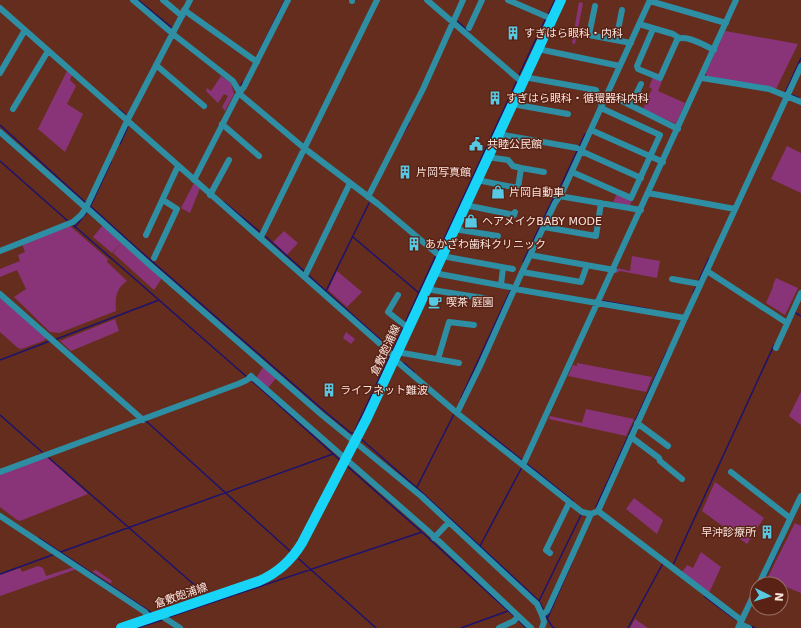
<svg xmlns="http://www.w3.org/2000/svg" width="801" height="628" viewBox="0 0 801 628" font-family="'DejaVu Sans','Noto Sans JP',sans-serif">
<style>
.green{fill:#893479}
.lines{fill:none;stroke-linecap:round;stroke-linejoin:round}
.stream{stroke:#1c136e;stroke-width:1.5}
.minor{stroke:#2d8ea4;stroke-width:6}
.primary{stroke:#18d5f8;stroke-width:10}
.labels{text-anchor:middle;stroke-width:3;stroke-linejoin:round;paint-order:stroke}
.poi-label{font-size:11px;fill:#fae4de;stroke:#592214;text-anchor:start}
.street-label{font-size:11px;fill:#fae4de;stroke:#592214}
</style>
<rect width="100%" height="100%" fill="#652d1e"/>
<path class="green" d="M579 2 583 3 575 44 572 43Z
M725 31 798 44 776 89 707 76 706 73Z
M67 71 72 75 70 80 76 86 67 104 83 114 65 152 38 129Z
M221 76 231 83 234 94 225 111 222 107 228 96 224 94 218 103 206 91 207 88 211 91Z
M653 77 662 81 658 91 685 103 676 124 643 109 652 89 649 87Z
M585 90 591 91 594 93 593 102 584 101Z
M787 146 801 153V193L771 179Z
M194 183 200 188 190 213 181 208Z
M617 194 632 200 630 206 613 202Z
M103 225 122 242 112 253 93 237Z
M70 226 108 259 107 262 127 281C116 288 115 298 116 311L59 333 50 332 14 297 26 289 17 270 0 277V269L20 261 18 255 25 252 22 244Z
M284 231 298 243 287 255 273 242Z
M122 242 162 278 154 290 113 253Z
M632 256 660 261 657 278 620 271 616 273 617 268 630 271Z
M337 271 362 292 347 307 328 290Z
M776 278 798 288 785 315 766 303 773 287V285Z
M0 297 47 338 43 341 21 349 18 348 0 332Z
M115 319 119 331 71 351 60 341Z
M346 332 355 339 351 344 343 338Z
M577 363 652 377 646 392 568 376 573 365 577 366Z
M264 366 277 377 268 388 256 378Z
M801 392V425L789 416Z
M586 409 634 419 626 436 549 419 550 416 582 423Z
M44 458H48L88 494 20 521 17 520 0 507V474Z
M715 482 764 518 747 544 702 511Z
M634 498 663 520 657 534 626 509Z
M795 523 801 526V593L767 579Z
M701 552 721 567 709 593 682 572 687 565 693 568Z
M38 566 43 568 46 576 74 567 77 569 0 596V575L20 568 22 572Z
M96 570 112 581V582L110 583 93 572V571Z
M635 619 648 628H630Z"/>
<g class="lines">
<path class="stream" d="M138 0 171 27
M548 15 555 0
M456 20 468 31
M258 54 285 0
M519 75 546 18
M241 85 243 82
M785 93 801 58
M792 95 799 98
M119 109 128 117
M0 125 86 203
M404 132 409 123
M120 144 129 124
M0 161 69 222
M557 194 585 134
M224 202 260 232
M89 205 140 251 323 410 351 433H354
M91 205 111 162
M72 224 247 377
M75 227 87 212
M265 236 305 272
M353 237 419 293
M438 252 517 81
M523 262 553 199
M308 275 393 351
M698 282 709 258
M326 291 369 203
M693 293 697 285
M603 301 648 309
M794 312 801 316
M405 323 436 255
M54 340 159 300
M392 352 404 326
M0 360 50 341
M404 363 414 372
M250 379 341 461
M461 398 511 289
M0 415 42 452
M146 421 290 551
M479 426 523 461
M355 430 390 355
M361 439 417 488 539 601 544 611
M49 458 206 595
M527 464 573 501
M347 466 424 534 515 617
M417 487 454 414
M596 507 667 351
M39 538 152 613
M480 546 522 467
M58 553 333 454
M299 559 376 628
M673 565 774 345
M0 574 55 554
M762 584 782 542
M704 596 736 620
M539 601 581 515
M753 602 757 595
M545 614 551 625 554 628
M169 617 422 532
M547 619 572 562
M518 620 526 628
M750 626 755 628
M137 628 162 620
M461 628 508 611
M628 628 663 563"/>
<path class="minor" d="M133 0 173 34 233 81 241 95 304 148 378 204 441 257
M163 0 182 16
M427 0 522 82
M508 0 552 19
M352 1V0
M650 1 726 23
M595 6 589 35 631 43
M0 8 395 357
M184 10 257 62
M639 24 673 34 679 38
M469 28 482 0
M653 29 637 66 638 69 660 78 677 40C684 33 706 46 714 50
M616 40 622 10
M538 49 620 66
M156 65 204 106
M0 73 25 30
M524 77 596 90 602 106
M702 78 769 89 801 102
M608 94 678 129
M512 104 568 114
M631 105 641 84
M13 109 48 51
M222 124 259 156
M591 130 663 162
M0 132 86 208 127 121 190 0
M498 134 577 148
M581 151 641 178
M487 157 508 160 513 166 521 168
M572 172 631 198 660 135 601 108
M194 180 237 96 244 87 288 0
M477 180 559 196 641 210
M518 188 521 168 544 172
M648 193 735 209
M210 195 229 160
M368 197 423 89 463 0
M465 205 514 215 515 212
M544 227 596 236 601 203
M454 229 498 236
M146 235 178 166
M261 237 377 0
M0 251 73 222 81 215 86 208 89 210 150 265 322 415 421 496 537 604 542 615 547 611 591 514
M530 255 614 270
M442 256 513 269
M154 258 177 209 163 200
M707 271 787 323
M522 272 581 282 587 265
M434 273 510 287 515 289 685 318
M305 276 350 183
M672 279 700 284
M501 285 503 268
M426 289 489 299
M0 294 143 420
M398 295 388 312 403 324 409 327
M776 348 801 293
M397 352 459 363
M394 359 457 413 582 512 591 514 598 511 685 318 801 66
M438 359 449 322 474 325
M457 413 480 366 522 272 555 203 562 193 650 0
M637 423 668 446
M631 437 659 458 660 461 682 479
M523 465 736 0
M0 472 238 384 247 380 251 376 428 531 531 628
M731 472 790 518
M598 511 741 620
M0 516 145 612 150 618
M434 538 449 522
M550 553 546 550 569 503
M759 584 801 496
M160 615 180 628
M740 624 749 628
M499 628 514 621 518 616
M542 628 544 622 542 615
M738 628 757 588"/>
<path class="primary" d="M121 628 259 581C278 573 291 561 302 543L367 418 561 0"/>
</g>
<defs>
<g id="building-bare" transform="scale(1.08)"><path d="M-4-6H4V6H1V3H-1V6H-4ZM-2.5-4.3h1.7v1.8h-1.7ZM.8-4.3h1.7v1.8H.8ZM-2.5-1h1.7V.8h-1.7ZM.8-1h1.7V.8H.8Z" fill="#58c9e3" stroke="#592214" stroke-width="2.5" paint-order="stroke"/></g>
<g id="civic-bare" transform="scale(1.08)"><path d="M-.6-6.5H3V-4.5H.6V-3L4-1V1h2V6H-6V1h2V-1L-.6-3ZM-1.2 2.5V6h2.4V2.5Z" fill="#58c9e3" stroke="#592214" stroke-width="2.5" paint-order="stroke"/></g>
<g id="shop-bare" transform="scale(1.08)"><path d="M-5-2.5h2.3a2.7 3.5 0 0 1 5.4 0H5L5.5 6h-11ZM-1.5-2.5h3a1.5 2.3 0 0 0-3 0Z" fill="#58c9e3" stroke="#592214" stroke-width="2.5" paint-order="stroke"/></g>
<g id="cafe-bare" transform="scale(1.08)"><path d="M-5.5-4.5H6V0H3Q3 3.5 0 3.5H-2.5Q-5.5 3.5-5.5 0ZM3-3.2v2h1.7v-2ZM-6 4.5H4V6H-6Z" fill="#58c9e3" stroke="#592214" stroke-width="2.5" paint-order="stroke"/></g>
</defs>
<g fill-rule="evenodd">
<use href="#building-bare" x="513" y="33"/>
<use href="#building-bare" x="495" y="98"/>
<use href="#civic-bare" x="476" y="144"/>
<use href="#building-bare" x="405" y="172"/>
<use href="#shop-bare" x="498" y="192"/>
<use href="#shop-bare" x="471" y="221"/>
<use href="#building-bare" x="414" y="244"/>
<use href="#cafe-bare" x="435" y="302"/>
<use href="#building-bare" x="329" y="390"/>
<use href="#building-bare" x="767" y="532"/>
</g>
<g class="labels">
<g class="poi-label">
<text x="524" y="37">すぎはら眼科・内科</text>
<text x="506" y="102">すぎはら眼科・循環器科内科</text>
<text x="487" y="148">共睦公民館</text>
<text x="416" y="176">片岡写真館</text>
<text x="509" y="196">片岡自動車</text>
<text x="482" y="225">ヘアメイクBABY MODE</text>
<text x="425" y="248">あかざわ歯科クリニック</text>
<text x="446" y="306">喫茶 庭園</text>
<text x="340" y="394">ライフネット難波</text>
<text x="756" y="536" text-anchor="end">早沖診療所</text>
</g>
<g class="street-label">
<text transform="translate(385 350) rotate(-65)" y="4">倉敷飽浦線</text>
<text transform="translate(181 595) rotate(-19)" y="4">倉敷飽浦線</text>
</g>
</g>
<g transform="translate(769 596) rotate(95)"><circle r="19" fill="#592214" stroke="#997065"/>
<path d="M0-3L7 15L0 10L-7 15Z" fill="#58c9e3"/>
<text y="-6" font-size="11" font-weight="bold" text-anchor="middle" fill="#fae4de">N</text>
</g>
</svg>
